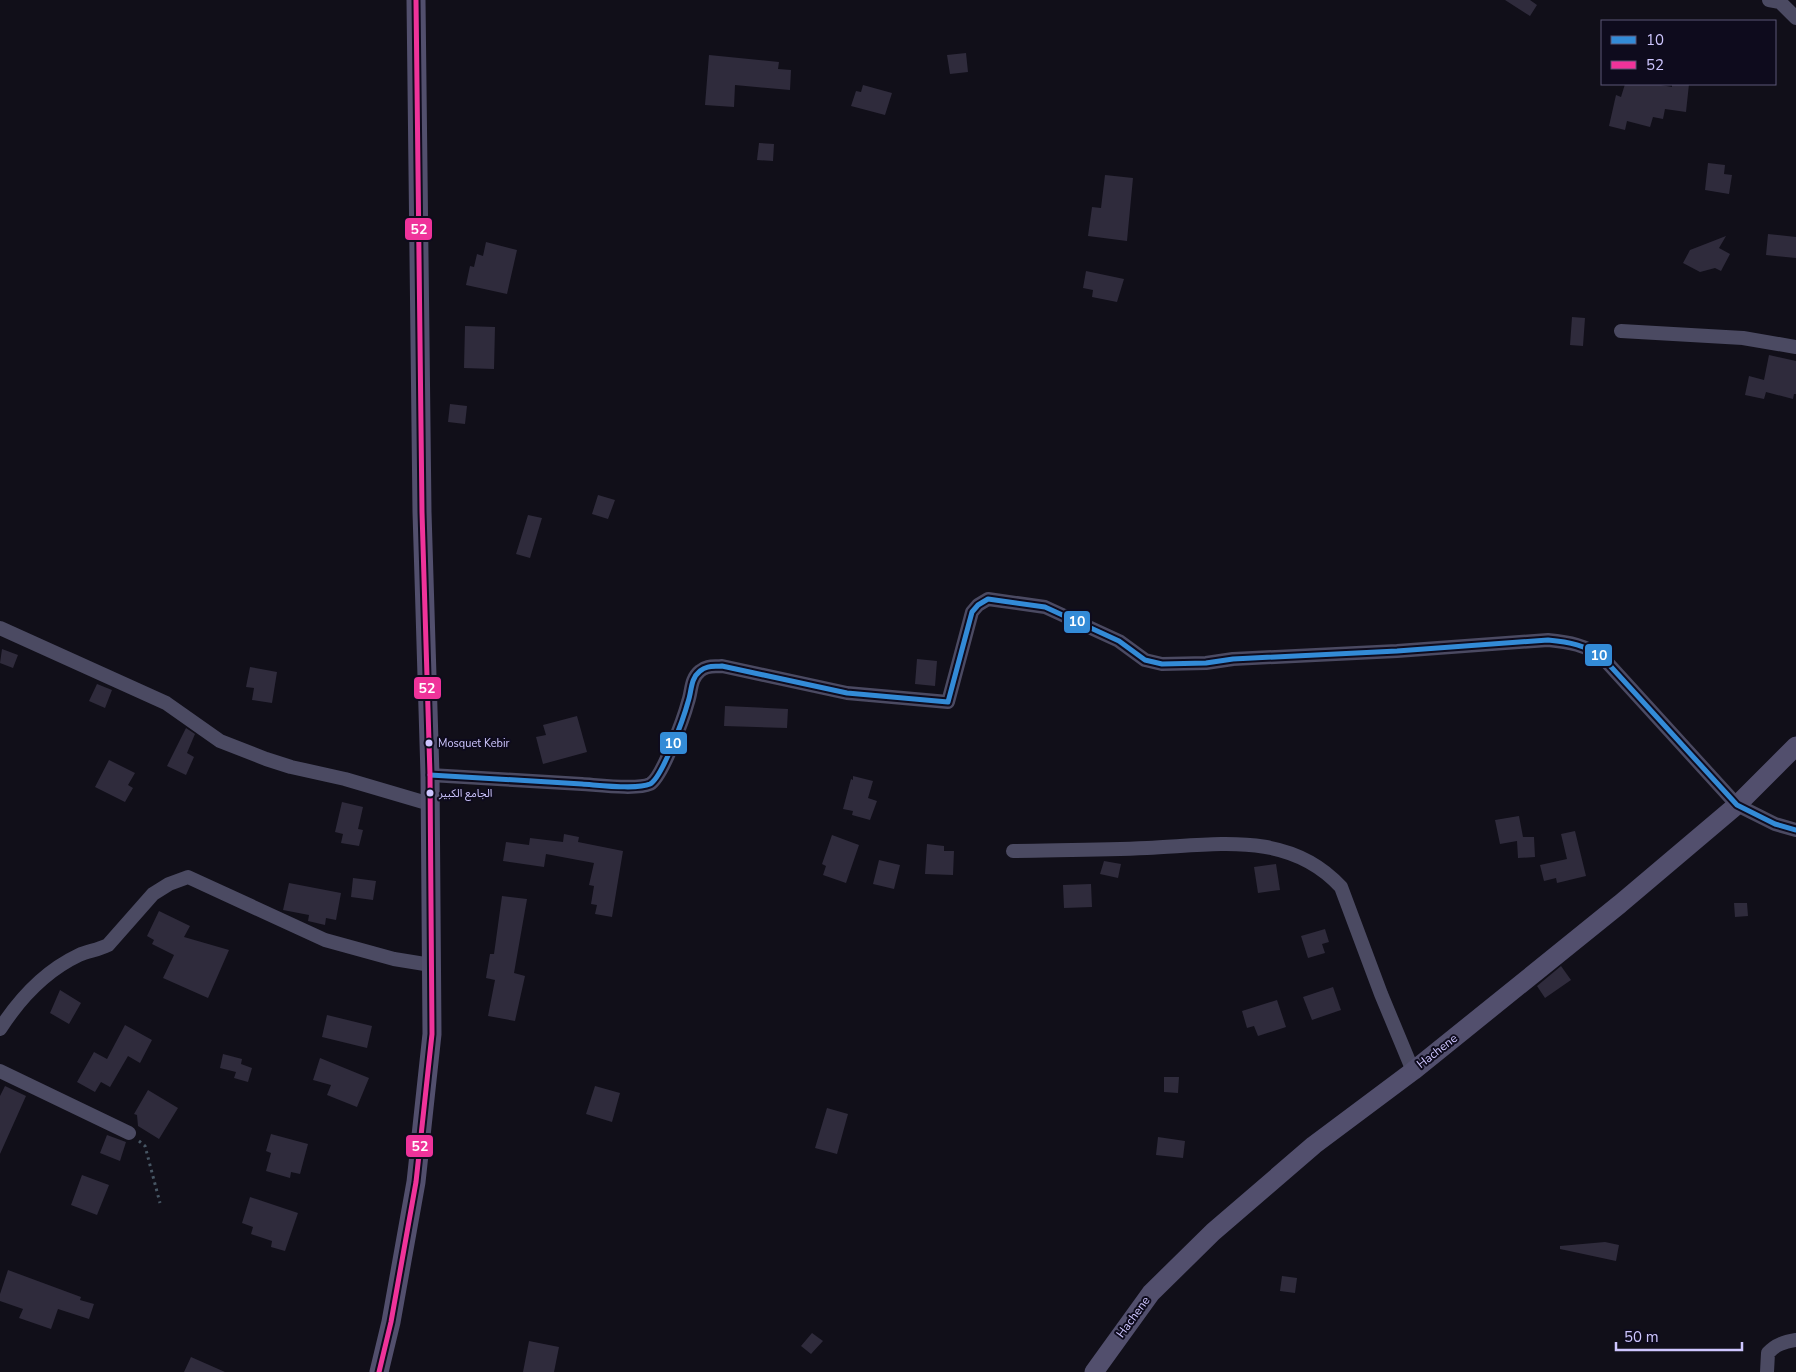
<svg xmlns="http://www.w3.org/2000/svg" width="1796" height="1372" viewBox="0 0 1796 1372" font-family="'Nunito Sans','Noto Sans Arabic',sans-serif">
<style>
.building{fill:#2f2b3c}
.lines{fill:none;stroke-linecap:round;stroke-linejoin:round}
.path{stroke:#475664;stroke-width:3;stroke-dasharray:2.5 4;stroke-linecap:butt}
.street{stroke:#4b4a62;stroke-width:14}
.secondary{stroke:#524f6d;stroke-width:19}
.bus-1-casing{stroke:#0e0b1d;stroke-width:9}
.bus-2-casing{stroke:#0e0b1d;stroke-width:9}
.bus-1{stroke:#338bd7;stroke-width:5}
.bus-2{stroke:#ef339a;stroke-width:5}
.bus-dot{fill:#cec6ff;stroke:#0e0b1d;stroke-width:2}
.labels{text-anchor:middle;stroke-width:4;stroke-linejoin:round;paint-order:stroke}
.bus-label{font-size:11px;fill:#cec6ff;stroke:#0e0b1d;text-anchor:start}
.street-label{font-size:12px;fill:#cec6ff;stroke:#0e0b1d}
.line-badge{stroke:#0e0b1d;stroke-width:2}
.badge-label{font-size:14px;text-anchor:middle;font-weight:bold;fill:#fff}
</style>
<rect width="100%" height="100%" fill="#110f19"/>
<path class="building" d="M1505 0H1530L1537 5 1530 16Z
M966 53 968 72 950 74 947 55Z
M709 55 779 62 778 69 791 70 790 90 735 85 734 107 705 105Z
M1625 84H1655L1672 87V84H1689L1686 112 1665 109 1663 119 1653 117 1650 127 1627 121 1625 130 1609 126 1616 95 1621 97Z
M863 85 892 93 885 115 851 106 856 91 861 92Z
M759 143 774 144 773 161 757 160Z
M1708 163 1725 165 1724 174 1732 175 1729 194 1705 190Z
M1105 175 1133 178 1127 241 1088 236 1092 207 1101 208Z
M1768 234 1796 237V258L1766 255Z
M1726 236 1719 248 1730 254 1721 271 1715 268 1700 272 1683 263 1690 250Z
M486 242 517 250 507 294 466 285 470 266 474 267 477 254 483 256Z
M1086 271 1124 279 1117 302 1092 297 1093 290 1083 288Z
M1572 317 1585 318 1583 346 1570 345Z
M465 326 495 327 494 369 464 368Z
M1769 355 1796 361V394H1794L1793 399 1766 392 1764 399 1745 395 1749 376 1764 380Z
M450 404 467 406 465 424 448 422Z
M598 495 615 500 608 519 592 514Z
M528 515 542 518 530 558 516 554Z
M2 649 18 655 13 668 0 663Z
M917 659 937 661 935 686 915 684Z
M250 667 277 672 272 703 252 700 254 688 246 687Z
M97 684 112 690 105 708 89 701Z
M725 706 788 709 787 728 724 726Z
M577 716 587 752 543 764 536 737 546 735 543 725Z
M186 728 195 734 187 753 194 757 186 775 167 766Z
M109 760 135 773 128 785 133 788 125 802 95 787Z
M853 776 873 781 868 798 877 801 870 820 852 815 853 811 843 809 851 779 853 780Z
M342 802 363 807 358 829 363 830 359 846 341 843 343 834 335 832Z
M1519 816 1523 837H1534L1535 857 1518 858 1517 841 1500 844 1495 820Z
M1575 831 1586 876 1557 883 1556 878 1544 881 1540 865 1567 859 1561 834Z
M564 834 579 837 578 842 623 851 612 917 595 914 597 905 591 904 594 886 589 885 594 863 546 854 544 867 503 861 506 842 529 845 530 838 563 842Z
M832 835 859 845 846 883 823 875 826 866 822 864Z
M927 844 944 846V851H954L953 875 925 874Z
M879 860 900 865 894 889 873 884Z
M1104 861 1121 864 1118 878 1100 874Z
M1276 864 1280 890 1258 893 1254 867Z
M353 878 376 881 373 900 351 897Z
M289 883 341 893 336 920 326 918 325 925 308 921 309 915 283 910Z
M1091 884 1092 907 1064 908 1063 885Z
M502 896 527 899 514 973 525 976 515 1021 488 1016 495 980 486 978 490 954H494Z
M1734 903H1747L1748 916 1735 917Z
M159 911 190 926 184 937 229 950 208 998 163 978 174 955 152 944 154 940 147 936Z
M1325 929 1329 942 1322 944 1325 953 1308 958 1301 936Z
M1561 966 1571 980 1545 998 1537 986Z
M1333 987 1341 1010 1312 1020 1303 997Z
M60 990 81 1003 69 1024 50 1013Z
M1277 1000 1286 1027 1258 1036 1254 1026 1247 1028 1242 1011Z
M327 1015 372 1026 367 1048 322 1037Z
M125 1025 152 1040 140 1063 128 1056 110 1087 101 1082 95 1092 77 1082 94 1052 107 1059Z
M223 1054 242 1059 241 1064 252 1068 248 1082 234 1078 236 1072 220 1068Z
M320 1058 369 1078 357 1107 327 1095 331 1085 313 1080Z
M1164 1077H1179L1178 1093 1164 1092Z
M5 1086 26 1096 0 1154V1096Z
M595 1086 620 1093 612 1122 586 1114Z
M148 1090 178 1108 159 1139 138 1126 137 1115 134 1114Z
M827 1108 848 1114 837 1154 815 1148Z
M271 1134 308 1144 300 1174 291 1172 290 1178 266 1171 271 1153 266 1151Z
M107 1135 126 1142 120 1161 100 1153Z
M1158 1137 1185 1141 1183 1158 1156 1155Z
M82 1175 109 1185 97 1215 71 1205Z
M250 1197 298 1213 285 1251 271 1247 272 1241 251 1234 253 1227 242 1223Z
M1605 1242 1619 1245 1616 1261 1560 1249V1246Z
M8 1270 81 1297 80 1300 94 1304 89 1319 58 1309 51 1329 19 1318 23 1309 0 1301V1294Z
M1282 1276 1297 1278 1295 1293 1280 1291Z
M812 1333 823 1341 811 1354 801 1346Z
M529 1341 559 1347 554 1372H523Z
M191 1357 225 1372H184Z"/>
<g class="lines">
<path class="path" d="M139 1141 145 1146 160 1203"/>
<path class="street" d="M1769 0 1780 2 1796 18
M1621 331 1743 338 1796 347
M0 628 166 703 220 741 266 759 291 767 345 779 430 804
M430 775C481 778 531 781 582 784 598 785 637 790 650 784 662 778 684 717 688 702 692 691 690 679 700 671 707 665 714 667 722 666L847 693 948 702 972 612 978 605 988 599 1045 607 1119 641 1145 660 1162 664 1206 663 1233 659 1397 651 1548 640C1569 642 1586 645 1603 658L1737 805 1775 824 1796 830
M1013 851C1058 850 1102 850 1147 848 1216 845 1289 830 1341 887L1381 994 1413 1071
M0 1029C20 998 45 971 79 955 88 951 98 950 108 945L153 894 169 884 188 877 325 940 394 959 431 965
M0 1071 129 1133
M1767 1372 1768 1353C1776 1344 1785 1342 1796 1340"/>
<path class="secondary" d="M379 1372 391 1322 416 1182 432 1034 430 775 422 512 416 0
M1094 1372 1151 1293 1213 1232 1314 1145 1413 1071 1620 904 1737 805 1796 746"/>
<g class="bus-1-casing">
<path id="bus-1" d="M430 775C481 778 531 781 582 784 598 785 637 790 650 784 662 778 684 717 688 702 692 691 690 679 700 671 707 665 714 667 722 666L847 693 948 702 972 612 978 605 988 599 1045 607 1119 641 1145 660 1162 664 1206 663 1233 659 1397 651 1548 640C1569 642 1586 645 1603 658L1737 805 1775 824 1796 830"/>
</g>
<g class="bus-2-casing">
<path id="bus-2" d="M379 1372 391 1322 416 1182 432 1034 430 775 422 512 416 0"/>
</g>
<use href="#bus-1" class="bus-1"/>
<use href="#bus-2" class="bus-2"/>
</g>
<g class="bus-dot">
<circle cx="429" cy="743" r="4.5"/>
<circle cx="430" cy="793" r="4.5"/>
</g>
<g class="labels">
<g class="bus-label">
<text x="438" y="747">Mosquet Kebir</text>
<text x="439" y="797">الجامع الكبير</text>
</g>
<g class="street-label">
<text transform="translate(1437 1051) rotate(-38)" y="4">Hachene</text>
<text transform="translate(1133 1317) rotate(-54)" y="4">Hachene</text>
</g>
</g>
<g class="line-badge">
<rect x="404" y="217" width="29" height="24" rx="5" fill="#ef339a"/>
<rect x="1063" y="610" width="28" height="24" rx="5" fill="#338bd7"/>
<rect x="1584" y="643" width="29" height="24" rx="5" fill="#338bd7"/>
<rect x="413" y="676" width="29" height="24" rx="5" fill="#ef339a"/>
<rect x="659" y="731" width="29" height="24" rx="5" fill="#338bd7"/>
<rect x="405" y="1134" width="29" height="24" rx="5" fill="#ef339a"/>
</g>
<g class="badge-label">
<text x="419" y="234">52</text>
<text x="1077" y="626">10</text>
<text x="1599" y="660">10</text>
<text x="427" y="693">52</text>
<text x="673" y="748">10</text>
<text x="420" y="1151">52</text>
</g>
<rect x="1601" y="20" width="175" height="65" fill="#0e0b1d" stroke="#5b5677"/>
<rect x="1611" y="36" width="25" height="8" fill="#338bd7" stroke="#5b5677"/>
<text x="1646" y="45" font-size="15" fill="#cec6ff">10</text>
<rect x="1611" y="61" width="25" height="8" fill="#ef339a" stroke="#5b5677"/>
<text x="1646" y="70" font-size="15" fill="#cec6ff">52</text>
<path d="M1616 1342v8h126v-8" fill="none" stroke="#cec6ff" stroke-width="2.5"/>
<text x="1624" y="1342" font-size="15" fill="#cec6ff" stroke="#0e0b1d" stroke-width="4" paint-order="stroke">50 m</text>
</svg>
